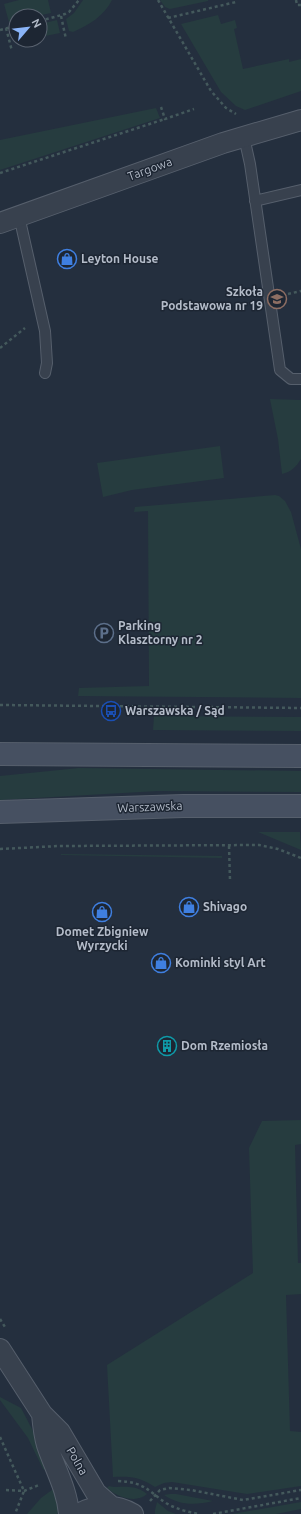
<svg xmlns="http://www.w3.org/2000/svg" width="301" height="1514" viewBox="0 0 301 1514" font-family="Ubuntu,sans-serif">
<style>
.green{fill:#263c3f}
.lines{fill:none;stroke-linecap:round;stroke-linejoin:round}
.service-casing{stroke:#565f6c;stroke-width:12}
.minor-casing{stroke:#565f6c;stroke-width:22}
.secondary-casing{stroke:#565f6c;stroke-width:24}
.path{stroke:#44595c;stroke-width:2.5;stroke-dasharray:3 3;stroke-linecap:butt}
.service{stroke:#38414e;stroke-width:10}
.minor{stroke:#38414e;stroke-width:20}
.secondary{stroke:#465061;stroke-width:22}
.labels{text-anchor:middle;stroke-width:3;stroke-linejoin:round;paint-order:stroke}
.street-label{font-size:12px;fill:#b4bcc9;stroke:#1d2633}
.poi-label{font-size:12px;font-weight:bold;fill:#b4bcc9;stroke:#1d2633;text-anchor:start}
</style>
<rect width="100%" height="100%" fill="#242f3e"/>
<path class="green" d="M19 0H48L51 13 37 16H16V21L9 22 4 4Z
M83 0H112C104 16 89 25 73 32L69 31 66 19 74 13Z
M160 0H208V1L170 9 165 7Z
M218 15 221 24 235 20 237 28 234 29 243 69 289 59V62L301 59V91L245 110 236 106 221 92 181 24Z
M57 20 60 33 40 37V24Z
M156 108 160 118 0 170V140Z
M270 399 301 400V459C296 467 291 472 282 474L278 439Z
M220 446 224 478 132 490 103 497 97 463Z
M275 495 279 496 285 501 291 512 301 549V698L78 696 79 688 149 686 148 511 134 512 135 507Z
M154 716 301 717V731L153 730Z
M79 768 301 771V792L158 791 0 800V776Z
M258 832H300L301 850Z
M61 854 222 856V858L61 855Z
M301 1120V1144L295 1145 298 1263H301V1294L286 1295 290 1431 301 1432V1486L247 1494 172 1482 164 1483 155 1487C140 1477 130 1476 113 1477L107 1365 253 1273 249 1148 262 1121Z
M0 1397 21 1408 32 1429 50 1472 43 1469 28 1438 0 1400Z
M109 1486C116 1488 122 1486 129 1487 136 1487 142 1490 147 1494 136 1504 117 1497 107 1488Z
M56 1487 60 1507 57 1514H27L41 1498Z
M170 1494H176L213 1501C196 1505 180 1506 164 1495Z
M157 1502 168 1511 176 1514H155V1510Z
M301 1502V1509L276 1514H232Z"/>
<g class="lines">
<g class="service-casing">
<path id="service" d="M244 137 250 164 280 370 291 379H301
M255 201 301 190
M19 216 45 331 47 363 45 373"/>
</g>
<g class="minor-casing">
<path id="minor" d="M0 223 223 143 301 120
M0 1349 42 1414 60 1432 96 1493 112 1507
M42 1414C43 1425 44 1435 47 1445 55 1469 67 1489 69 1514
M78 1514C96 1504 116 1504 133 1514"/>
</g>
<g class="secondary-casing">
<path id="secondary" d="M0 754 301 756
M0 812 183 806H301"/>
</g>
<path class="path" d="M158 0 211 91 226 108 236 114
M296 0 297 5H301
M61 16 66 39
M168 18 236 2
M40 21 65 14 69 12 79 0
M6 28 12 51
M0 30 16 26
M161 107 165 119 194 109
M0 173 165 119
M288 294 301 291
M0 348 25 328
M0 705 301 708
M229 846 230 880
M0 849 59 846 259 845 278 849 301 858
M0 1319 5 1327
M0 1437 24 1491 15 1514
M118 1481C144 1482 147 1490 166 1503 176 1509 188 1512 199 1514
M6 1490 24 1491 39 1485
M150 1501 160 1490 169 1488 191 1490 243 1500 301 1490
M213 1514 301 1498"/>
<use href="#service" class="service"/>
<use href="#minor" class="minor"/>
<use href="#secondary" class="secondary"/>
</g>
<defs>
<g id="shop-ring" transform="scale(1)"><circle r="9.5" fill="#1d2633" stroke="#3f7fe0" stroke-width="1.5"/><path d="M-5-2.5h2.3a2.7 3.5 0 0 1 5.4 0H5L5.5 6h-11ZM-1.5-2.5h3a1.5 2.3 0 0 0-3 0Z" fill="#3f7fe0"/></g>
<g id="school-ring" transform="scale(1)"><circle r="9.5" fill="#1d2633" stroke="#8d6e63" stroke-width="1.5"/><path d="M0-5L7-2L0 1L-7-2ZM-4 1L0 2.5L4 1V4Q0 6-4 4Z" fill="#8d6e63"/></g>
<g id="parking-ring" transform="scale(1)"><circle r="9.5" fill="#1d2633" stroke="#5c6f8a" stroke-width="1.5"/><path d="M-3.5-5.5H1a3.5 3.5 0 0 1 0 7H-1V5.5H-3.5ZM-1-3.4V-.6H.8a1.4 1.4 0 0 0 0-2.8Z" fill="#5c6f8a"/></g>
<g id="bus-ring" transform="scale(1)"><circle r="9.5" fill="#1d2633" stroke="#1a4fb4" stroke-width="1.5"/><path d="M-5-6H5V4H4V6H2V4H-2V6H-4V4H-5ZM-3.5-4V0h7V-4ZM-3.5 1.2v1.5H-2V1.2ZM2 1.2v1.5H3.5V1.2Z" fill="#1a4fb4"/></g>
<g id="building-ring" transform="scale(1)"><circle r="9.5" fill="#1d2633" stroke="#0f9aa8" stroke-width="1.5"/><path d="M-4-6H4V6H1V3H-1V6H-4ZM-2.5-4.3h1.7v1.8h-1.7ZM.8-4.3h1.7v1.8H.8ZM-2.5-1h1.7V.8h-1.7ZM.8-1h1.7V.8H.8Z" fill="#0f9aa8"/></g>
</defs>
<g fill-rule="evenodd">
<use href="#shop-ring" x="67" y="259"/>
<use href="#school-ring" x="277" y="299"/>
<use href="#parking-ring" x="104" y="633"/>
<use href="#bus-ring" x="111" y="711"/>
<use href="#shop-ring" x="189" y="907"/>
<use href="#shop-ring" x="102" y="912"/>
<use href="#shop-ring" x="161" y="963"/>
<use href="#building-ring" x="167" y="1046"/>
</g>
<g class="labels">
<g class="street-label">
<text transform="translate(150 169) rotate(-20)" y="4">Targowa</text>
<text transform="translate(150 807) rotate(-2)" y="4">Warszawska</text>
<text transform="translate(77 1461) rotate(60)" y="4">Polna</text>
</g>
<g class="poi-label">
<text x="81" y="263">Leyton House</text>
<text x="263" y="296" text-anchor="end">Szkoła<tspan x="263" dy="14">Podstawowa nr 19</tspan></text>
<text x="118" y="630">Parking<tspan x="118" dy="14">Klasztorny nr 2</tspan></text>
<text x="125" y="715">Warszawska / Sąd</text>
<text x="203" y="911">Shivago</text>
<text x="102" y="936" text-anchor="middle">Domet Zbigniew<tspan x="102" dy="14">Wyrzycki</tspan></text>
<text x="175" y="967">Kominki styl Art</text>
<text x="181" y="1050">Dom Rzemiosła</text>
</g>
</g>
<g transform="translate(28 28) rotate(62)"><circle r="19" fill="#1d2633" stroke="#59626f"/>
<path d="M0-3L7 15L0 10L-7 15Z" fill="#8ab4f8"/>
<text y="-6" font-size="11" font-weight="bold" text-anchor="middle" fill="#b4bcc9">N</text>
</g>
</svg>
